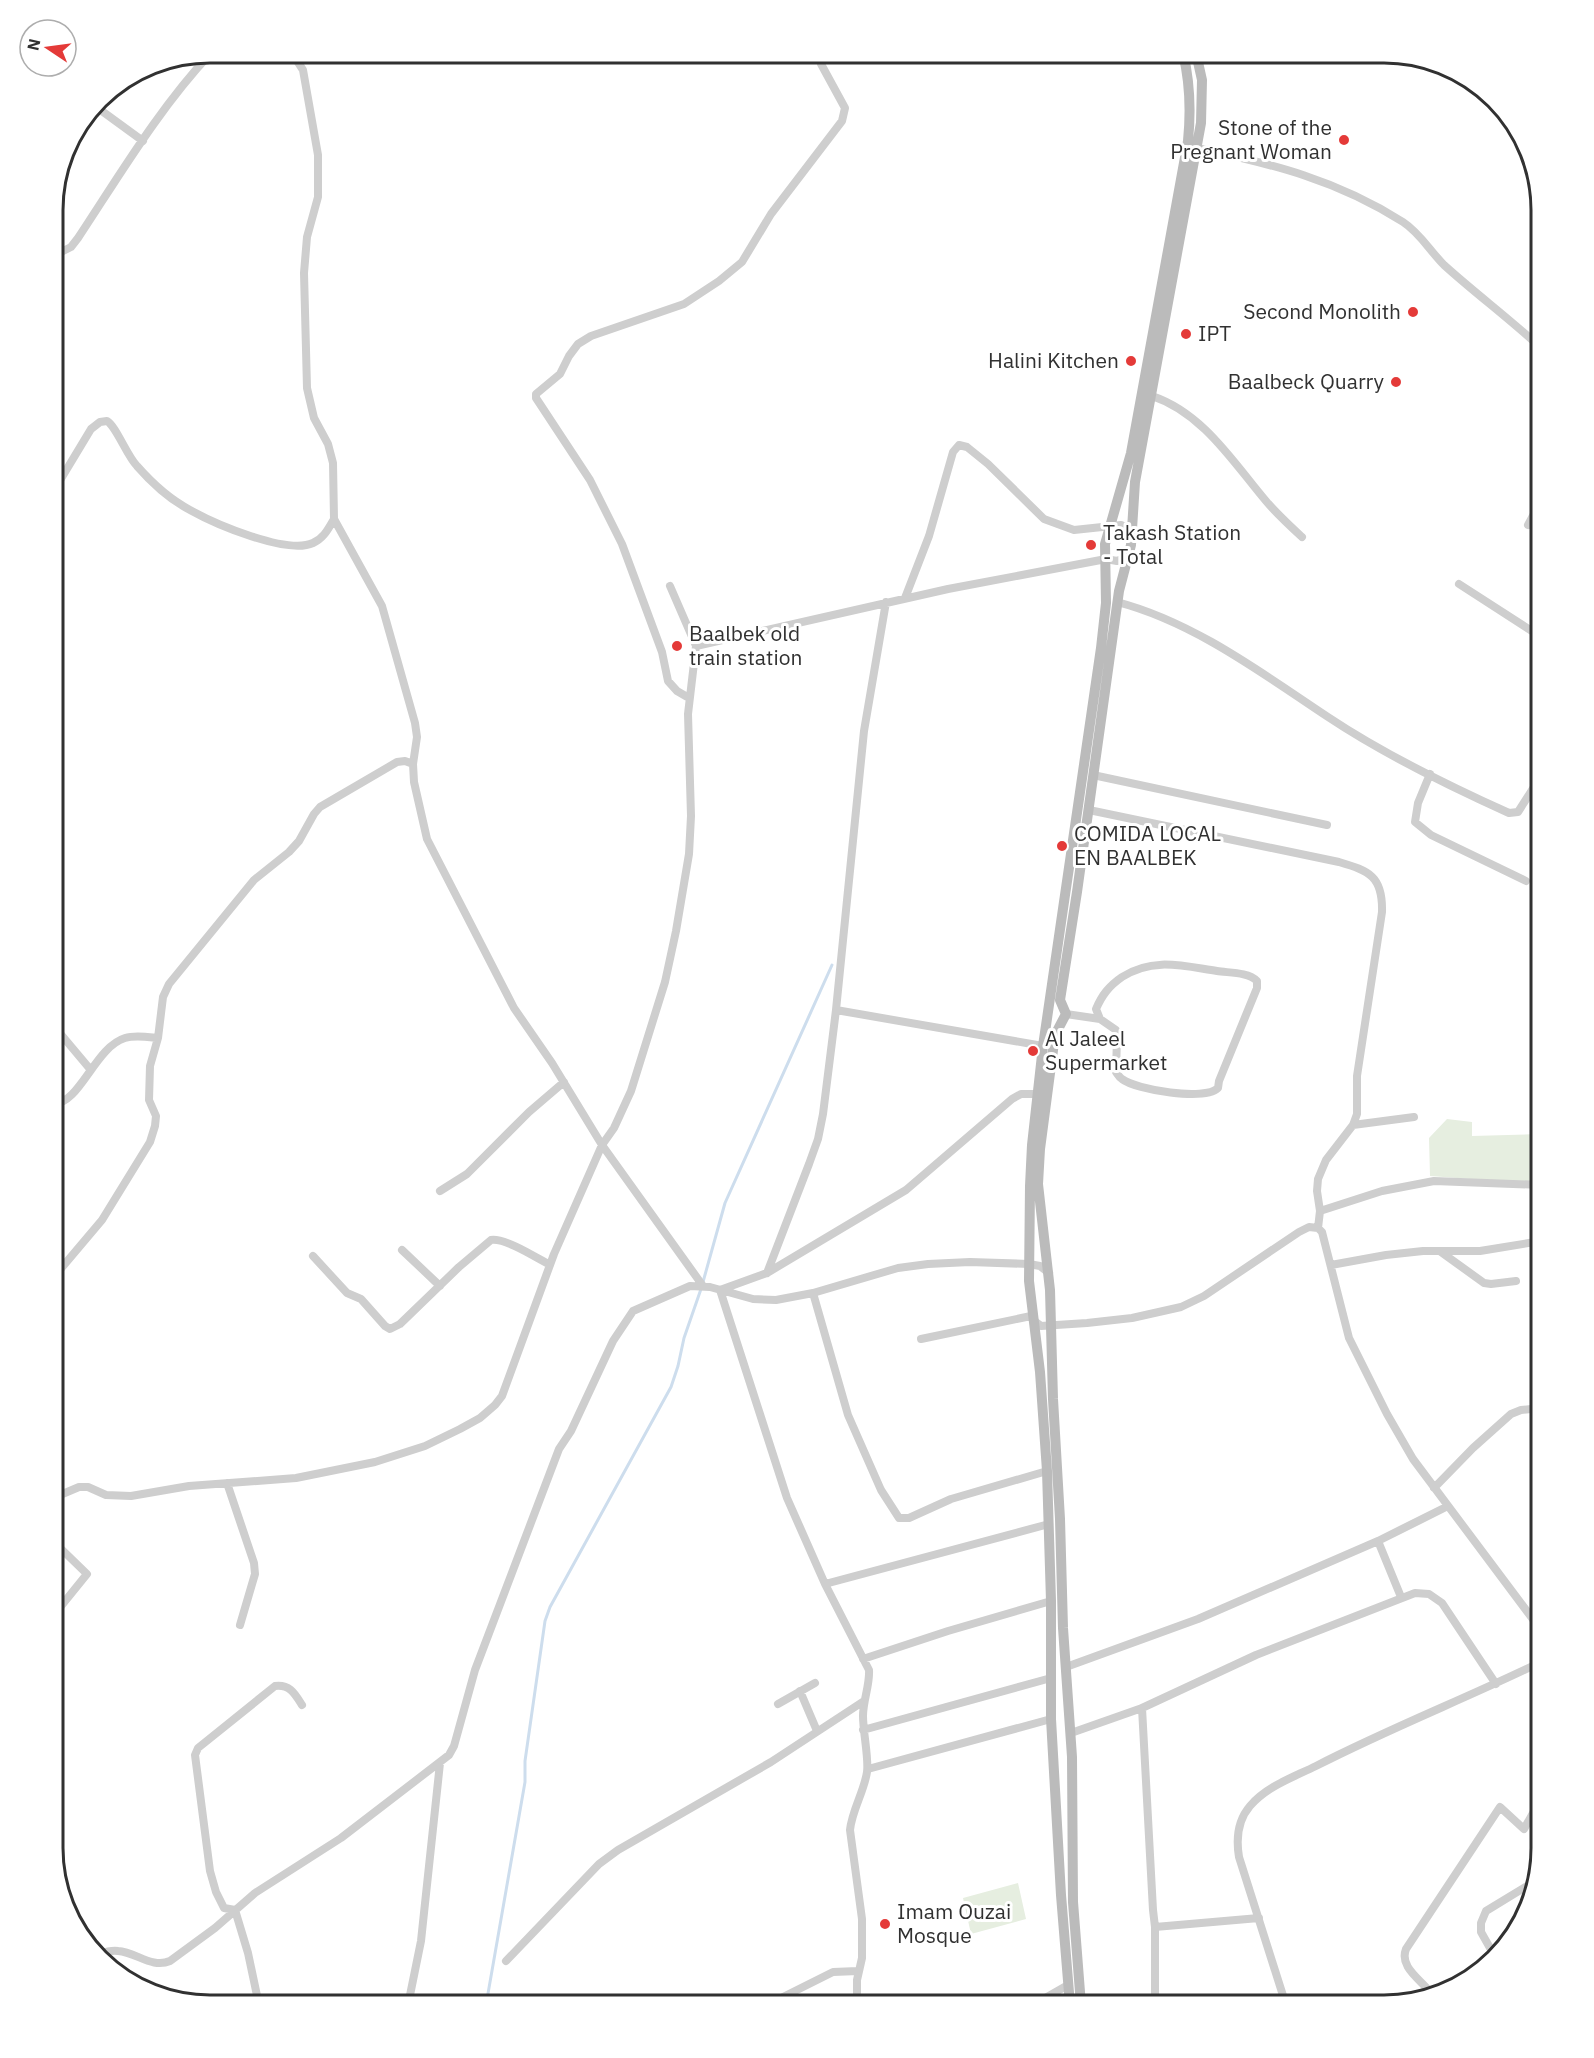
<svg xmlns="http://www.w3.org/2000/svg" width="1594" height="2058" viewBox="0 0 1594 2058" font-family="'IBM Plex Sans',sans-serif">
<style>
.green{fill:#e6eee0}
.lines{fill:none;stroke-linecap:round;stroke-linejoin:round}
.stream{stroke:#cddded;stroke-width:3}
.minor{stroke:#cecece;stroke-width:8}
.secondary{stroke:#bbb;stroke-width:10}
.poi-dot{fill:#e43a38;stroke:#fff;stroke-width:2}
.labels{text-anchor:middle;stroke-width:6;stroke-linejoin:round;paint-order:stroke}
.poi-label{font-size:21px;fill:#313131;stroke:#fff;text-anchor:start}
.rim{fill:none;stroke:#313131;stroke-width:3}
</style>
<rect width="100%" height="100%" fill="#fff"/>
<path class="green" d="M1447 1119 1472 1122V1136L1541 1134V1184L1430 1176 1429 1138Z
M1018 1883 1026 1919 971 1934 963 1898Z"/>
<g class="lines">
<path class="stream" d="M703 1282 725 1203 832 965
M486 2005 525 1782V1761L545 1621 550 1607 671 1387 678 1366 684 1338 701 1289"/>
<path class="minor" d="M292 53 303 70 318 155V197L307 237 304 273 307 388 314 418 328 444 333 463 334 519 382 606 415 723 417 737 413 764 414 782 427 839 514 1008 552 1063 602 1145 703 1286
M95 106 143 141
M1197 148C1273 164 1337 180 1403 222 1420 233 1430 251 1444 265 1476 294 1510 319 1541 348
M53 256 71 247 78 238C119 176 160 107 211 53
M1152 396C1203 413 1233 462 1266 501 1277 514 1289 525 1302 537
M53 492 91 429 100 422 107 421C116 426 127 456 137 466 151 482 171 500 190 510 215 524 287 555 313 543 324 538 328 529 334 519
M1528 525 1541 501
M1459 584 1541 637
M905 598 929 536 953 452 959 445 967 447 988 464 1044 519 1074 530 1121 525 1132 530
M1117 602C1194 622 1263 674 1328 717 1382 753 1449 786 1509 813L1518 812 1541 776
M696 646 948 589 1106 559 1117 561 1127 557
M689 698 677 691 668 681 662 652 622 544 590 480 536 398V394L560 374 569 356 578 344 591 336 684 304 719 281 742 262 771 214 842 121 845 108 821 64 822 53
M1430 774 1418 803 1415 822 1431 835 1526 881
M1093 775 1327 825
M1089 810 1339 862C1369 871 1383 876 1382 912L1357 1076V1114L1353 1125 1326 1160 1318 1179 1317 1191 1320 1211 1318 1228
M836 1010 1043 1046
M1066 1014 1100 1019 1116 1030 1117 1037 1116 1072C1118 1075 1119 1077 1122 1079 1136 1090 1205 1101 1218 1088L1219 1081 1257 988V981C1248 972 1229 973 1217 971 1183 966 1153 957 1122 977 1109 986 1102 995 1096 1009L1100 1019
M53 1025 90 1069
M53 1104C80 1104 95 1047 125 1038 135 1035 147 1037 158 1038
M1353 1125 1414 1117
M440 1191 467 1174 529 1112 564 1082
M1320 1211 1382 1191 1434 1181 1541 1185
M402 1250 440 1286
M1441 1252 1484 1283 1491 1284 1516 1281
M313 1256 347 1293 361 1299 385 1326 390 1329 400 1324 459 1267 491 1240C506 1238 535 1257 550 1265
M1331 1265 1386 1255 1423 1251H1480L1541 1241
M767 1273 809 1164 818 1139 823 1114 836 1010 864 731 886 602
M53 1278 102 1220 150 1142 155 1126 156 1116 149 1100 150 1066 158 1038 163 997 169 984 254 880 289 852 299 841 314 814 320 807 397 762 405 761 413 764
M813 1293 848 1415 881 1490 899 1518H909L951 1499 1047 1471
M1033 1320 1041 1326 1087 1323 1132 1318 1181 1307 1204 1296 1299 1232 1309 1227 1318 1228 1322 1232 1349 1338 1387 1414 1413 1459 1541 1630
M921 1339 1031 1316
M227 1483 254 1563 255 1574 240 1625
M1434 1488 1473 1448 1511 1414 1521 1410 1541 1408
M53 1498 79 1487H88L106 1495 131 1496 189 1486 296 1478 375 1462 425 1446 460 1429 480 1418 495 1405 502 1396 554 1254 602 1145 614 1128 631 1091 665 982 676 931 689 854 691 816 688 714 696 646 670 586
M1378 1541 1401 1597
M825 1584 1049 1524
M53 1616 87 1574 53 1541
M863 1659 948 1631 1051 1601
M1066 1667 1198 1619 1378 1541 1448 1506
M800 1691 817 1731
M778 1704 815 1683
M1142 1708 1153 1910 1155 1927V2005
M863 1730 1051 1678
M1071 1733 1142 1708 1256 1655 1415 1593 1429 1594 1442 1603 1496 1684
M868 1769 1051 1719
M235 1910 224 1908 216 1892 210 1871 195 1755 198 1748 275 1686C290 1684 295 1694 302 1705
M235 1910 248 1953 259 2005
M1155 1927 1259 1918
M99 1954C105 1952 112 1950 118 1951 136 1952 152 1969 170 1961L215 1928 255 1893 341 1838 449 1755 454 1746 475 1670 559 1449 571 1431 613 1341 633 1311 690 1286 710 1287 753 1299 776 1300 813 1293 898 1268 928 1264 970 1262 1029 1264 1040 1266 1049 1273
M1494 1955 1481 1932V1923L1486 1911 1532 1883
M506 1961 599 1864 618 1850 771 1762 864 1701
M1430 1992C1420 1979 1399 1967 1406 1949L1500 1807 1524 1829 1541 1799
M408 2005 421 1941 440 1763
M767 2005 833 1972 858 1971
M857 2005V1980L862 1958V1919L850 1830C852 1810 864 1792 867 1772 869 1759 863 1732 863 1716 863 1700 870 1685 869 1670L825 1584 787 1498 720 1290 767 1273 906 1190 1012 1099 1021 1094H1037
M1033 2005 1068 1985
M1286 2005 1239 1857C1236 1839 1238 1820 1250 1806 1267 1786 1294 1777 1316 1766 1390 1728 1467 1698 1541 1662"/>
<path class="secondary" d="M1070 2005 1061 1895 1051 1719V1601L1047 1471 1040 1372 1029 1281 1030 1186 1032 1145 1043 1046 1101 648 1106 603 1105 544 1131 453 1188 141C1191 111 1190 82 1183 53
M1081 2005 1073 1902 1072 1757 1063 1628 1060 1519 1053 1399 1050 1290 1038 1184 1040 1149 1055 1035 1066 1014 1060 1000 1077 892 1119 591 1131 545 1135 482 1201 123 1202 80 1196 53"/>
</g>
<g class="poi-dot">
<circle cx="1344" cy="140" r="6"/>
<circle cx="1413" cy="312" r="6"/>
<circle cx="1186" cy="334" r="6"/>
<circle cx="1131" cy="361" r="6"/>
<circle cx="1396" cy="382" r="6"/>
<circle cx="1091" cy="545" r="6"/>
<circle cx="677" cy="646" r="6"/>
<circle cx="1062" cy="846" r="6"/>
<circle cx="1033" cy="1051" r="6"/>
<circle cx="885" cy="1924" r="6"/>
</g>
<g class="labels">
<g class="poi-label">
<text x="1332" y="135" text-anchor="end">Stone of the<tspan x="1332" dy="24">Pregnant Woman</tspan></text>
<text x="1401" y="319" text-anchor="end">Second Monolith</text>
<text x="1198" y="341">IPT</text>
<text x="1119" y="368" text-anchor="end">Halini Kitchen</text>
<text x="1384" y="389" text-anchor="end">Baalbeck Quarry</text>
<text x="1103" y="540">Takash Station<tspan x="1103" dy="24">- Total</tspan></text>
<text x="689" y="641">Baalbek old<tspan x="689" dy="24">train station</tspan></text>
<text x="1074" y="841">COMIDA LOCAL<tspan x="1074" dy="24">EN BAALBEK</tspan></text>
<text x="1045" y="1046">Al Jaleel<tspan x="1045" dy="24">Supermarket</tspan></text>
<text x="897" y="1919">Imam Ouzai<tspan x="897" dy="24">Mosque</tspan></text>
</g>
</g>
<path d="M0 0H1594V2058H0ZM210 63H1384A147 147 0 0 1 1531 210V1848A147 147 0 0 1 1384 1995H210A147 147 0 0 1 63 1848V210A147 147 0 0 1 210 63Z" fill="#fff" fill-rule="evenodd"/>
<path class="rim" d="M210 63H1384A147 147 0 0 1 1531 210V1848A147 147 0 0 1 1384 1995H210A147 147 0 0 1 63 1848V210A147 147 0 0 1 210 63Z"/>
<g transform="translate(48 48) rotate(283)"><circle r="28" fill="#ffffff" stroke="#adadad" stroke-width="1.5"/>
<path d="M0-4.5L10 22L0 15L-10 22Z" fill="#e43a38"/>
<text y="-9" font-size="16" font-weight="bold" text-anchor="middle" fill="#313131">N</text>
</g>
</svg>
